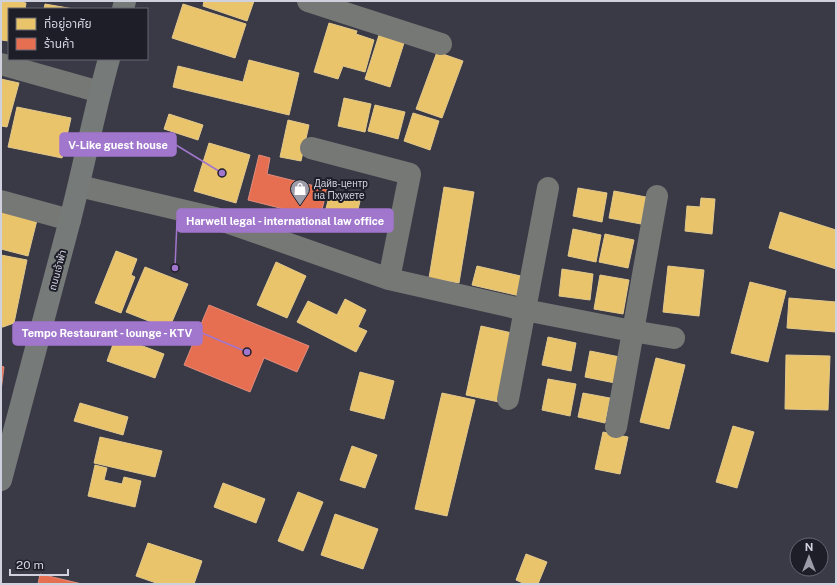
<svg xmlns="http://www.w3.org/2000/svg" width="837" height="585" viewBox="0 0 837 585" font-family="'Public Sans','Noto Sans Thai',sans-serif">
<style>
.homes{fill:#e9c46a;stroke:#e2c88d}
.shops{fill:#e76f51;stroke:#e08c7c}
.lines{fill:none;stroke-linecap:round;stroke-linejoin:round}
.minor{stroke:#767875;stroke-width:22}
.major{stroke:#767a79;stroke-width:22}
.labels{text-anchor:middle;stroke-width:4;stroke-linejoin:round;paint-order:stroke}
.poi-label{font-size:10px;fill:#d0d1df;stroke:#1e1e28;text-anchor:start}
.street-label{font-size:10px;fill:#d0d1df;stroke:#1e1e28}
.leader{fill:none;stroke:#a176cd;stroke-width:1.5}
.callout-dot{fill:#a176cd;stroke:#1e1e28;stroke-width:1.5}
.callout{fill:#a176cd;stroke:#a176cd;stroke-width:1.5}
.callout-label{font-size:11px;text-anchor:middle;font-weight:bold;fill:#fff}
</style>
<rect width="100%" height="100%" fill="#3a3a46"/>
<path class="homes" d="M1 1H16L26 3 25 9H9V41L1 40Z
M204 1H254L247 21 203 6Z
M45 4 74 9H44Z
M183 4 246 24 235 58 172 38Z
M329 23 357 31 356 34 374 40 365 72 343 66 338 79 314 72Z
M379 35 404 43 390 87 365 79Z
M437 52 463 61 442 118 416 109Z
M249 60 299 73 289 115 173 87 178 66 243 82Z
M1 79 19 83 7 127 1 126Z
M344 98 371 104 365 132 338 126Z
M375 105 405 112 398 139 368 131Z
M17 107 71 118 62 158 8 147Z
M413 113 439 121 430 150 404 141Z
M169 114 203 125 198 140 164 129Z
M288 120 309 125 301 161 280 157Z
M209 143 250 155 236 203 194 191Z
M444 187 474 192 459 283 429 278Z
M578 188 607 193 602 222 573 216Z
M614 191 646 197 641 224 609 218Z
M330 193 360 201 354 227 323 220Z
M701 198 715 199 712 234 685 231 687 206 700 207Z
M1 207 38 216 28 256 1 249Z
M780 212 836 230V269L769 248Z
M573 229 601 235 596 262 568 256Z
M605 234 634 240 628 268 599 262Z
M116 251 137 259 131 275 135 277 121 313 95 303Z
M1 255 27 260 14 323 3 327H1Z
M276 262 306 276 287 318 257 305Z
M477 266 525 277 520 296 472 285Z
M668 266 704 270 699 316 663 312Z
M145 267 188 284 169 329 126 312Z
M562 269 593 274 590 300 559 296Z
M600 275 629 280 623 314 594 309Z
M750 282 786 291 768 362 731 353Z
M789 298 836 302V332L787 328Z
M345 299 366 310 358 327 367 331 356 352 297 322 308 301 337 315Z
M481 326 512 333 499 402 466 395Z
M116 336 164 354 155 378 107 361Z
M548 337 576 343 571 371 542 365Z
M590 351 620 357 615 383 585 377Z
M786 355 830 356 828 410 785 409Z
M656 358 685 365 669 429 640 422Z
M360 372 394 381 384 419 350 410Z
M548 379 576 384 570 416 542 410Z
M442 393 475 400 447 516 415 509Z
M583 393 610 398 605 423 578 417Z
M80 403 128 417 123 435 74 421Z
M733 426 754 432 737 488 716 482Z
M603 432 628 437 620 474 595 469Z
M100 437 162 451 155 477 94 463Z
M352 446 377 455 365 488 340 480Z
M95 465 107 468 104 480 122 484 124 477 141 481 135 507 88 496Z
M223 483 265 499 256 523 214 507Z
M298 492 323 502 303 551 278 541Z
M335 514 378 529 363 569 321 555Z
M148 543 202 561 194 584H159L136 576Z
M526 554 547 562 538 584H525L516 580Z"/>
<path class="shops" d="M259 155 270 158 267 174 327 189 320 218 248 200Z
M209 305 309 346 297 372 264 358 250 392 184 365Z
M1 366 4 367 1 391Z
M40 574 82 584H38Z"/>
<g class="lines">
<path class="minor" d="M308 1 441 44
M1 64 100 92
M311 148 410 174 389 279
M79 186 215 218 389 279 525 310 632 331 674 338
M1 201 70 220
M508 399 548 188
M616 427 657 196"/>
<path class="major" d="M123 9 125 1
M1 480 70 220C84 166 94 112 109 59"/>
</g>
<defs>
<g id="shop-pin" transform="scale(1)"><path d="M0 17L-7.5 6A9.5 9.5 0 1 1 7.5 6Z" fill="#9c9ca9" stroke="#1e1e28"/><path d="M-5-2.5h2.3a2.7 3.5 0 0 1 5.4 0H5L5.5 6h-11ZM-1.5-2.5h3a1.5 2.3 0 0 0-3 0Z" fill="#fff"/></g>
</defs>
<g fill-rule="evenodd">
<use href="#shop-pin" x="300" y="189"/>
</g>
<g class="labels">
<g class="poi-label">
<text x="314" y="187">Дайв-центр<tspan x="314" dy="12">на Пхукете</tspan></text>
</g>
<g class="street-label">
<text transform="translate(57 270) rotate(-75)" y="4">ถนนเจ้าฟ้า</text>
</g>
</g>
<path class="leader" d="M222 173L176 145M175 268L177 221M247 352L202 333"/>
<g class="callout-dot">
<circle cx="222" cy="173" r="4"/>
<circle cx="175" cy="268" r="4"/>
<circle cx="247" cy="352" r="4"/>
</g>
<g class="callout">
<rect x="60" y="133" width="116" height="23" rx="4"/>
<rect x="177" y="209" width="216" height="23" rx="4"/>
<rect x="13" y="322" width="189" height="23" rx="4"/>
</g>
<g class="callout-label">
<text x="118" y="149">V-Like guest house</text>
<text x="285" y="225">Harwell legal - international law office</text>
<text x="107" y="337">Tempo Restaurant - lounge - KTV</text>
</g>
<rect width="837" height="585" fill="none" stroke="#d0d1df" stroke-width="4"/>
<rect x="8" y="8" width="140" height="52" fill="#1e1e28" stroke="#656671"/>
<rect x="16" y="18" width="20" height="12" fill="#e9c46a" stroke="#656671"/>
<text x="44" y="28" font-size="12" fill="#d0d1df">ที่อยู่อาศัย</text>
<rect x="16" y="38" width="20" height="12" fill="#e76f51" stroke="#656671"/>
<text x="44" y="48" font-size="12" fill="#d0d1df">ร้านค้า</text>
<g transform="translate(809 557)"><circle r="19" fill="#1e1e28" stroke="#656671"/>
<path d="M0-3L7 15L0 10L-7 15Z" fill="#9c9ca9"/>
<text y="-6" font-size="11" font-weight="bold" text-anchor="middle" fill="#d0d1df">N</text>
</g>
<path d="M10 569v6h58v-6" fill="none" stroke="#d0d1df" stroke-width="2"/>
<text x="16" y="569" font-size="12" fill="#d0d1df" stroke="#1e1e28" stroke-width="3" paint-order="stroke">20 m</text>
</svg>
